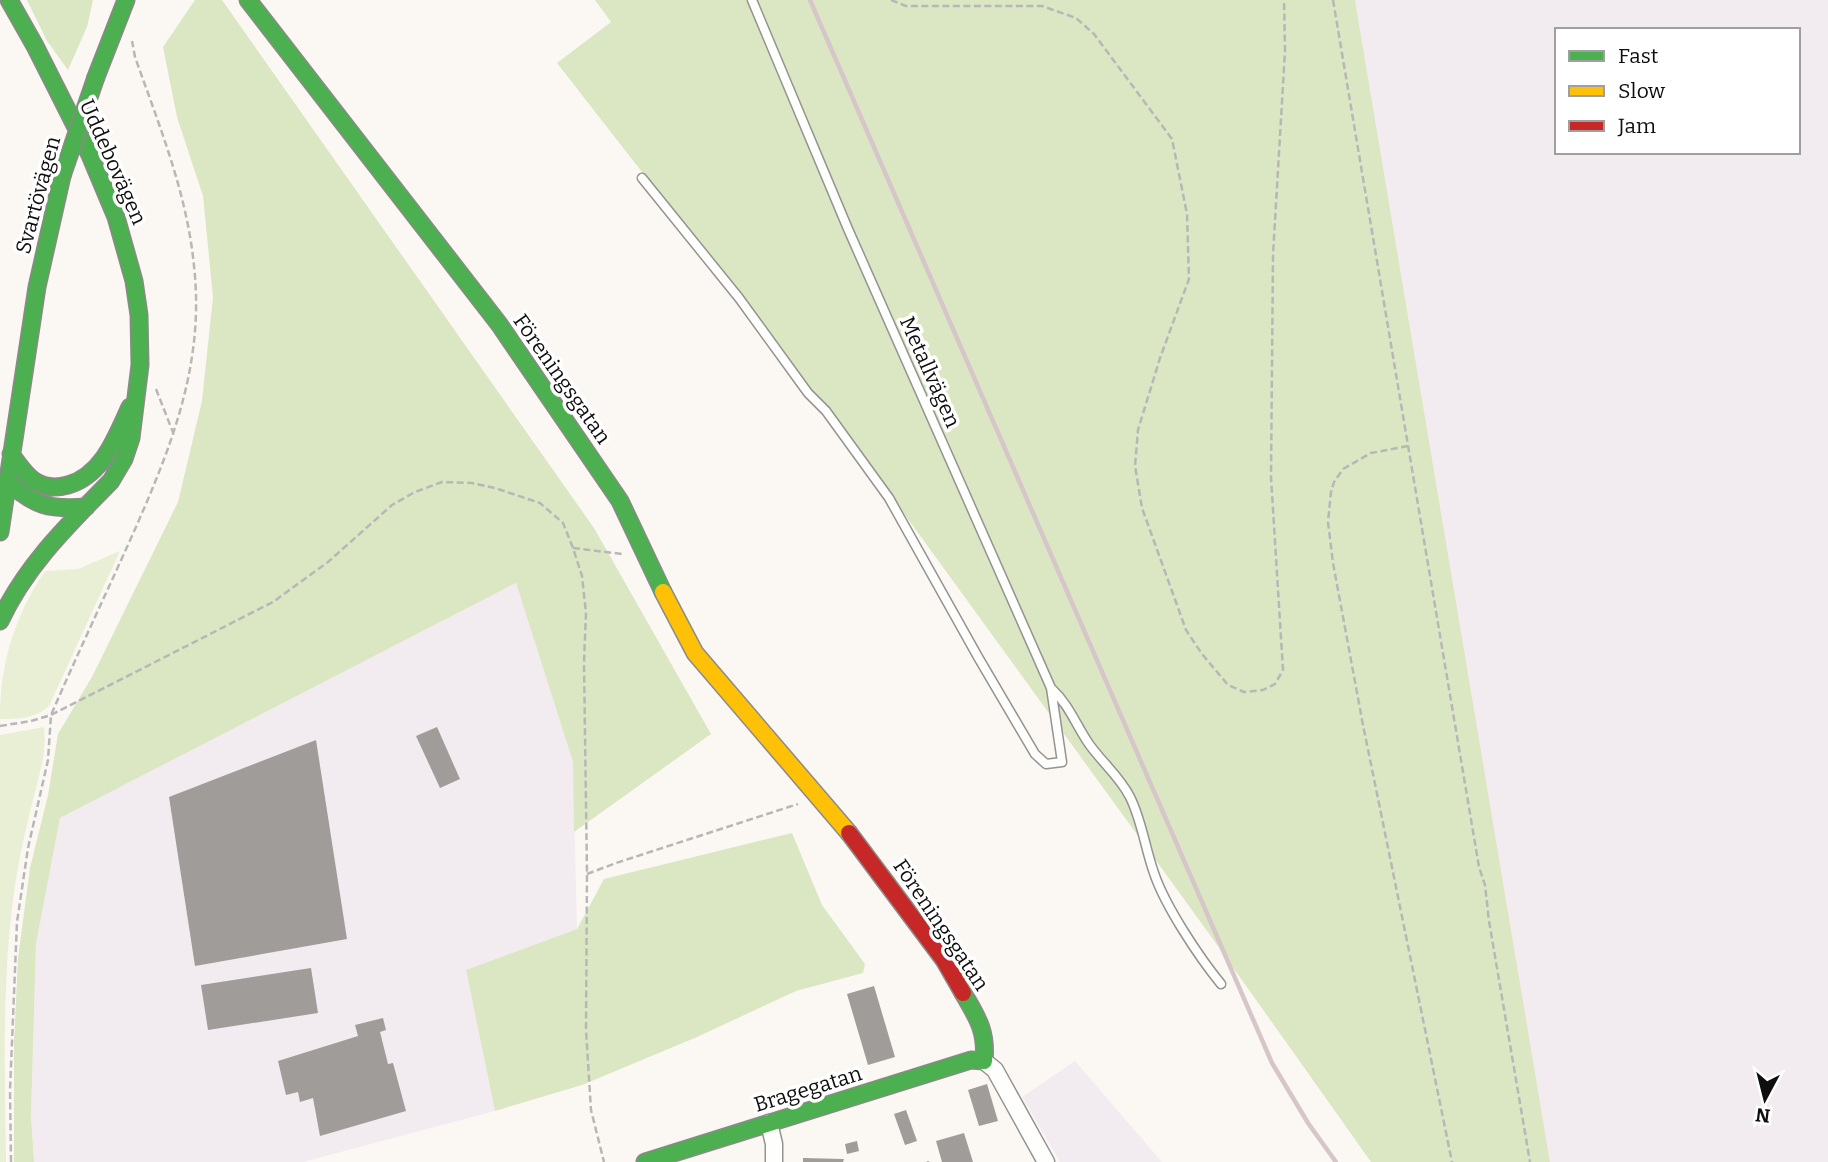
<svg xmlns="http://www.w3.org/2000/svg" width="1828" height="1162" viewBox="0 0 1828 1162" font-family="Bitter,serif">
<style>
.industrial{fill:#f2ecf0;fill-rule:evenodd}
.green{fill:#e8efd5}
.forest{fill:#dbe6c3}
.building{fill:#9f9c99}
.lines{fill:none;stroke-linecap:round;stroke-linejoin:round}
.lane-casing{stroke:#959392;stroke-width:11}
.street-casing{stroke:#959392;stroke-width:19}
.fast-casing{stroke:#8b8a88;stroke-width:19}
.slow-casing{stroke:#8b8a88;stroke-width:19}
.jam-casing{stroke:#8b8a88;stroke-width:19}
.path{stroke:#b8b7b7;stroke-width:2.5;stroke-dasharray:7 3.5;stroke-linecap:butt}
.lane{stroke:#fefefd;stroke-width:8}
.street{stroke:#fefefd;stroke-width:16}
.fast{stroke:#4caf50;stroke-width:16}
.slow{stroke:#ffc107;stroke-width:16}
.jam{stroke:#c62828;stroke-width:16}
.rail{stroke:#d7c6c9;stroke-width:4.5}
.fast-bridge-casing{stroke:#8b8a88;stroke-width:19;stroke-linecap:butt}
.fast-bridge{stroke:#4caf50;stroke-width:16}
.labels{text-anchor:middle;stroke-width:7;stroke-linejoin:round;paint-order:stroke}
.street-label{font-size:21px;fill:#0e0e0e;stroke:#fff}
</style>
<rect width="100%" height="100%" fill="#fbf8f4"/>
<path class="industrial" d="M1355 0H1828V1162H1550ZM1557 30H1798V152H1557Z
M516 583 573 762 577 929 466 970 495 1111 303 1162H34L31 1116 36 944 60 818Z
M1075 1061 1162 1162H1060L1022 1097Z"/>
<path class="green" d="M120 551 49 706C35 719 18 719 0 719 0 664 14 617 45 571L78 569Z
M44 727C47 753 39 775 33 800 27 824 21 849 17 873 1 968 5 1067 6 1162H0V735Z"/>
<path class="forest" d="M27 0H93L87 27 68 70 47 41Z
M195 0H222L594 528 711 734 574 832 573 762 516 583 60 818 36 944 31 1116 34 1162H14V1044L18 958 30 868 48 795 58 734 93 675 178 502 202 401 213 297 203 196 177 117 163 47Z
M595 0H1355L1550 1162H1371L1210 935 847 435 557 63 611 22Z
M792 833 822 905 865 964 863 973 796 991 697 1037 582 1085 495 1111 466 970 577 929 604 879Z"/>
<path class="building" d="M437 727 460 779 440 788 416 736Z
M316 740 347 939 195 966 169 797Z
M311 968 318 1013 208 1030 201 985Z
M874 986 895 1057 868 1065 847 994Z
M383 1018 386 1030 380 1032 388 1064 393 1063 406 1111 320 1136 313 1098 300 1102 298 1092 286 1095 278 1061 358 1036 355 1025Z
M987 1084 998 1121 979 1126 968 1090Z
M906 1110 917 1141 905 1145 894 1114Z
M964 1133 973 1162H942L936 1141Z
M857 1141 859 1151 847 1154 845 1144Z
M803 1158 844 1159 843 1162H803Z"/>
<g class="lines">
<g class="lane-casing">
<path id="lane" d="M642 178 739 298 808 393 826 411 889 498 978 657 1035 754 1046 764 1062 762 1051 688 848 229 752 0
M1051 688C1069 705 1074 721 1087 741 1100 761 1119 775 1130 797 1142 821 1145 848 1154 873 1165 906 1199 957 1221 984"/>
</g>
<g class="street-casing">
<path id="street" d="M984 1061 995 1070 1046 1162
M769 1123 774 1144V1162"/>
</g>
<g class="fast-casing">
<path id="fast" d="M248 0 499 324 620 501 663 592
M96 77 126 0
M11 454C18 464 26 476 36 482 46 488 57 488 68 485 103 475 116 437 130 407
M7 480C33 506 50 510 86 507
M0 532 37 287 62 176
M0 621C26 565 69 524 111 481L124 459 131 438 140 365 139 315 134 281 116 217 90 155 35 46 9 0
M645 1162 971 1060 984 1061C987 1031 977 1017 963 993"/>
</g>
<g class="slow-casing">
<path id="slow" d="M663 592 695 653 849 833"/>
</g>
<g class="jam-casing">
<path id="jam" d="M849 833 944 960 963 993"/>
</g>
<path class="path" d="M891 0 906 6H1042L1076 18 1094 34 1172 139 1187 214 1189 279 1160 358 1138 430 1135 466 1142 508 1186 630 1202 654 1228 685 1244 692 1263 690 1275 684 1283 670 1271 477 1273 255 1285 51 1284 0
M1333 0 1479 867 1485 885 1489 921 1530 1162
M156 389 174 435
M1408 446 1371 453 1343 469 1334 482 1331 492 1328 522 1333 563 1363 725 1452 1162
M573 548 622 554
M0 726 31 721 51 715 273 602 328 562 392 505 415 492 442 482 472 483 495 488 540 503 563 523 573 548 582 576 586 613 584 663 587 874 586 1030 591 1110 604 1162
M587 874 616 863 798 804
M928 1161V1162
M11 1162 10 1090 17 922 28 848 48 760 51 715C77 655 105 596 132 536 171 448 205 364 194 266 187 193 159 125 135 57L132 41"/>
<use href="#lane" class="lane"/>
<use href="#street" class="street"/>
<use href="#fast" class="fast"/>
<use href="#slow" class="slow"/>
<use href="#jam" class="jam"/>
<path class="rail" d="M810 0 1272 1063 1308 1123 1336 1162"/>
<g class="fast-bridge-casing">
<path id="fast-bridge" d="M62 176 96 77"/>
</g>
<use href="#fast-bridge" class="fast-bridge"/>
</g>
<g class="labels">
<g class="street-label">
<text transform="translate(113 162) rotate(66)" y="7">Uddebovägen</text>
<text transform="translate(38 195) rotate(-75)" y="7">Svartövägen</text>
<text transform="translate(930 372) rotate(66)" y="7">Metallvägen</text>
<text transform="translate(562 379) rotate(55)" y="7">Föreningsgatan</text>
<text transform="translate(941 925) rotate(56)" y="7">Föreningsgatan</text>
<text transform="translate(808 1089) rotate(-17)" y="7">Bragegatan</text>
</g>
</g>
<rect x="1555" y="28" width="245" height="126" fill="#ffffff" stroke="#9f9f9f" stroke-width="2"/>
<rect x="1569" y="51" width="35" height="10" fill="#4caf50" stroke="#9f9f9f" stroke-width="2"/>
<text x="1618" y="63" font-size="21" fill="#0e0e0e">Fast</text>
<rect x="1569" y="86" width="35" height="10" fill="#ffc107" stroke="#9f9f9f" stroke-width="2"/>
<text x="1618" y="98" font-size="21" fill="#0e0e0e">Slow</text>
<rect x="1569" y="121" width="35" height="10" fill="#c62828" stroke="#9f9f9f" stroke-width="2"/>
<text x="1618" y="133" font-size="21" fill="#0e0e0e">Jam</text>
<g transform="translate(1765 1099) rotate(187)" stroke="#ffffff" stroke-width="5" paint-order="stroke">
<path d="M0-5L12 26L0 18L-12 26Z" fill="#0e0e0e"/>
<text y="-10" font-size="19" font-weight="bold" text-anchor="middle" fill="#0e0e0e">N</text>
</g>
</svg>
